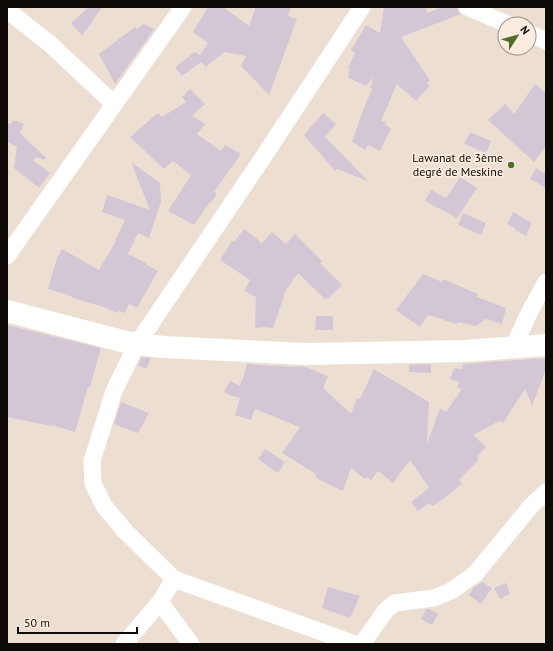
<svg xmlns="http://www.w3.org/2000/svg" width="553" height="651" viewBox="0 0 553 651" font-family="'PT Sans',sans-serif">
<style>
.building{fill:#d3c7d6}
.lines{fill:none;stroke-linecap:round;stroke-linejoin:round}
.minor{stroke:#fff;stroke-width:17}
.secondary{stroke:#fff;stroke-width:22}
.poi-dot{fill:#4f7027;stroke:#fbecdf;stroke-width:1.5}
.labels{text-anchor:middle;stroke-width:3.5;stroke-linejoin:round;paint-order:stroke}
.poi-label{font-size:12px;fill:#0f0a07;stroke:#fbecdf;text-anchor:end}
</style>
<rect width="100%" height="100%" fill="#edded2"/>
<path class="building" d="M89 7H102L82 36 71 23Z
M208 7H223L249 26 256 7H291L288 16 297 19 269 95 241 66 246 56 224 52 206 67 201 62 182 76 175 67 195 52 200 55 208 43 193 32Z
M384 7H425L427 13 443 7H457L459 13 461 14 401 37 430 80 427 83 430 86 416 101 397 84 381 121 386 122 385 124 391 129 380 151 368 145 365 150 352 142 362 113 372 89 370 88 374 77 366 86 348 78 350 69 348 68 355 53 351 50 366 25 380 33Z
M144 24 154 29 115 84 99 54 135 27 137 29Z
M535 84 546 93V146L534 162 488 120 505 104 514 114Z
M190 89 205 104 192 116 205 124 197 134 198 135 221 151 225 145 241 154 214 192 217 194 210 204 209 203 194 225 168 211 191 175 173 161 164 169 130 137 158 113 162 117 186 102 182 97Z
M323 113 336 124 325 137 368 181 337 169 335 171 304 135Z
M12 121H17L24 124 20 133 46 158 44 160 37 157 33 160 50 173 39 188 14 168 17 147 7 142V123L11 124Z
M470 132 491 141 486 153 464 144Z
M131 162 160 183 161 202 149 238 138 233 128 254 146 263 145 264 158 271 137 308 129 304 125 313 119 311 118 313 101 306 83 301 71 297V296L48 289 57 258 62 249 99 270 116 241H115L125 220 102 212 107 195 150 210Z
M536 168 546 174V188L530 179Z
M460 177 477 188 457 218 425 201 431 190 446 198Z
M513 212 532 223 526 236 515 230 516 229 507 224Z
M463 213 486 223 481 235 458 225Z
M244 229 262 243 272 232 286 244 295 234 322 261 320 263 342 285 326 300 298 273 286 290 273 328 263 327 255 328 256 297 244 291 250 280 220 260 232 241 234 242Z
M423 274 442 282 443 279 478 294 477 297 506 308 502 324 486 319 476 326 458 322 457 324 428 315 420 327 396 310Z
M316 316H333V330H315Z
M7 325 101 348 90 387H88L75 432 52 425 51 426 7 417Z
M142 357 151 358 146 369 138 365Z
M546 358V369L532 406 525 389 503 423 499 421 473 435 486 447 477 457 479 459 459 480 462 484 439 502 432 506 429 503 418 511 411 502 429 488 410 460 393 483 378 471 371 480 367 477 365 479 351 468 343 491 318 479V478L315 477 316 474 282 453 300 427 255 409 251 420 235 415 240 398 232 396 224 392 230 381 240 386 242 379H243L247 364 293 367 303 366 306 368V367L328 376 323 388 351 414 357 398 360 399 374 369 429 402 427 444 440 408 446 412 462 389 457 388 459 382 450 379 454 368 462 369 463 364Z
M431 364V373L409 372V365Z
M121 402 149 413 138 433 114 424Z
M265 449 285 462 278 473 258 459Z
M482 582 492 588 481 604 469 595 473 588Z
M506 583 510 594 500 599 494 588Z
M328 587 360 596 350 618 322 608Z
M426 609H429L438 614 432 625 421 619Z"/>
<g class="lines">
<path class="minor" d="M467 7 507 24
M7 10 50 44 114 104
M529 33 546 41
M7 256 183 7
M513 348 530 311 546 282
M160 602 191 644
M124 644 160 602 174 579
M355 644 174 579 125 531 104 506 93 483 92 461 114 391 137 344 262 159 362 7
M362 644 386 610 395 603 434 598 451 591 475 574 531 506 546 492"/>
<path class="secondary" d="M7 311 122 341 137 344 164 347 306 354 464 351 546 345"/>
</g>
<circle class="poi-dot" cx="511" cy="165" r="4"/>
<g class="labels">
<g class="poi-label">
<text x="503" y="162">Lawanat de 3ème<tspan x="503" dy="14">degré de Meskine</tspan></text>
</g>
</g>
<rect width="553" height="651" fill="none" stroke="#0f0a07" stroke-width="16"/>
<g transform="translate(517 36) rotate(54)"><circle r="19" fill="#fbecdf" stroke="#9d9289"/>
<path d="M0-3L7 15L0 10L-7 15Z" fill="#4f7027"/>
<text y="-6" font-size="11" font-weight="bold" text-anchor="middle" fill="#0f0a07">N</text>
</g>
<path d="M18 627v6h119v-6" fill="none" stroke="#0f0a07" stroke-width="2"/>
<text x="24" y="627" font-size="12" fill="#0f0a07" stroke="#fbecdf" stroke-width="3" paint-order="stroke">50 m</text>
</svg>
